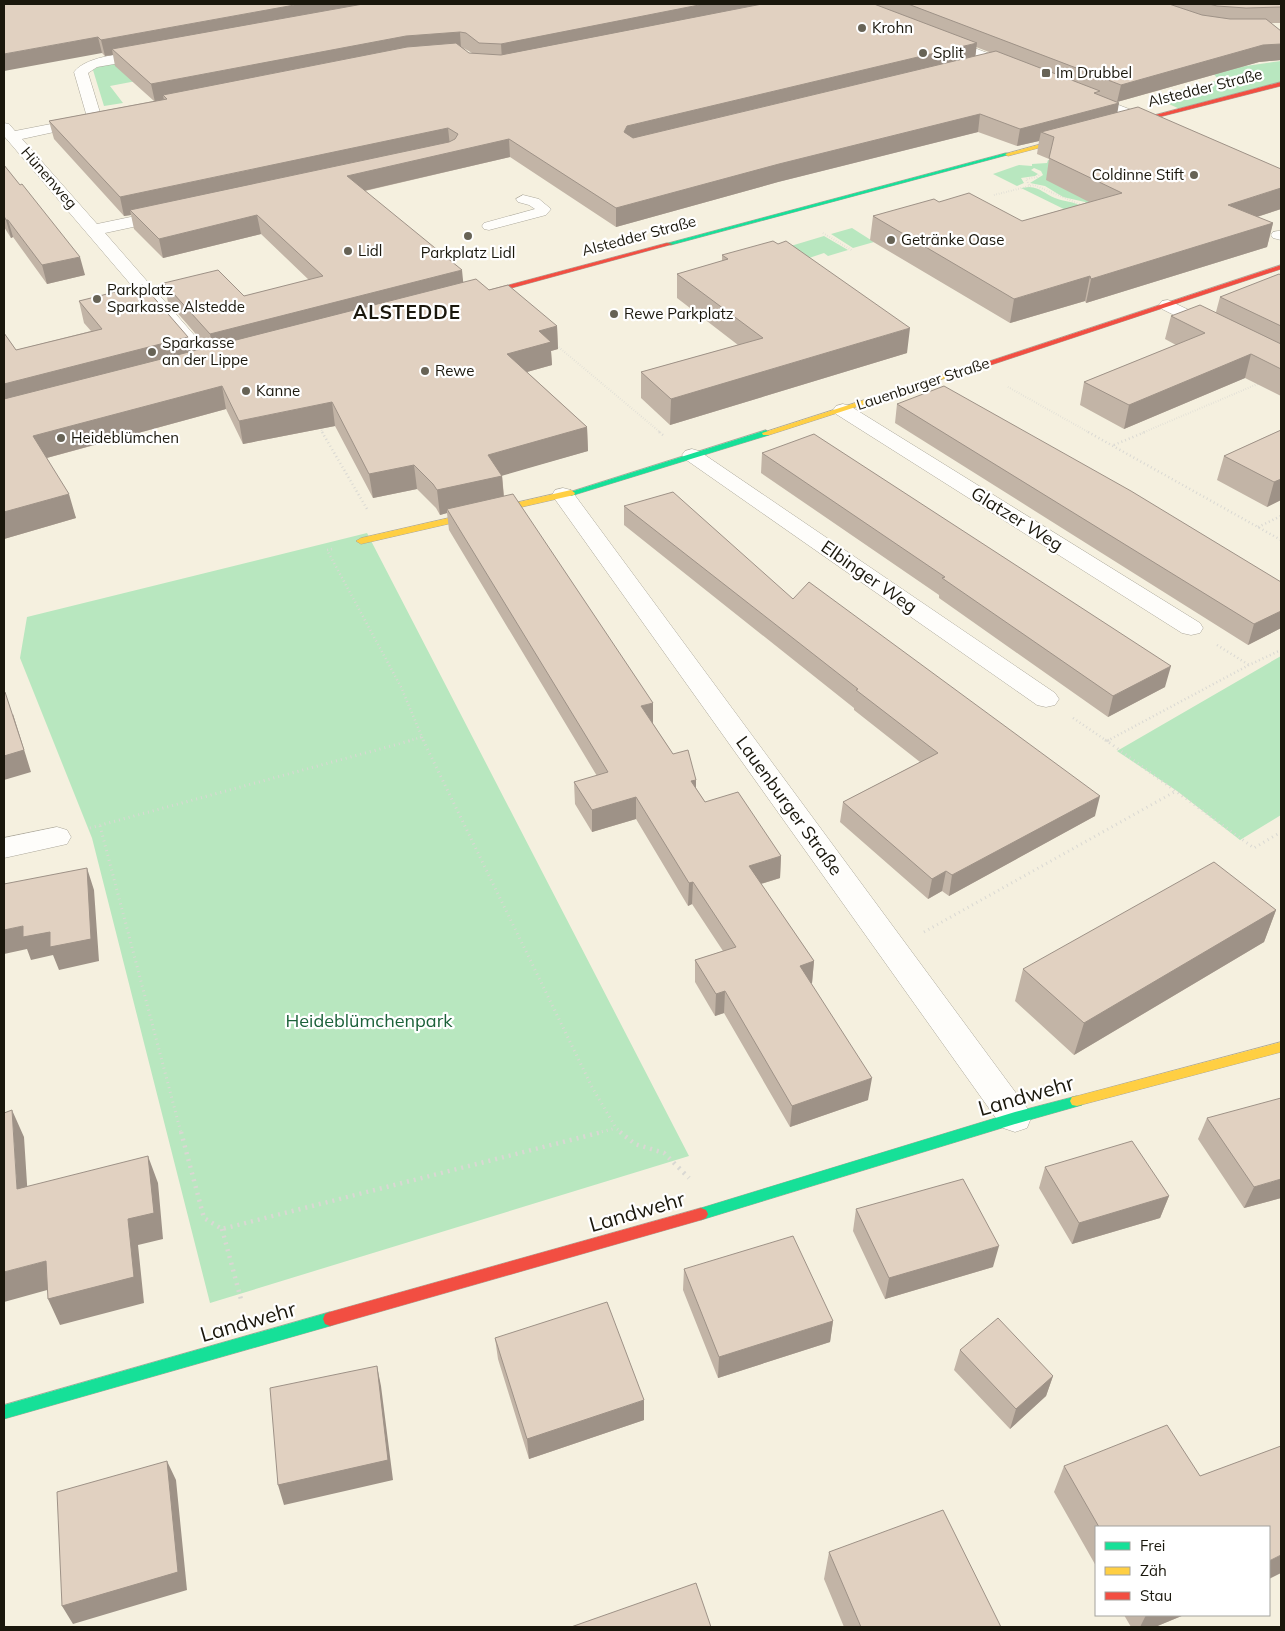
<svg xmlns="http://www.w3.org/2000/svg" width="1285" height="1631" viewBox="0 0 1285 1631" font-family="Mulish,sans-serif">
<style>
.green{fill:#b8e7bf}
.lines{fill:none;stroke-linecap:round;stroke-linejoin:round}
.lane-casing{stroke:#aba79a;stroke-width:1}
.street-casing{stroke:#aba79a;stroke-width:1}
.fast-casing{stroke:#aba79a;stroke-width:1}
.slow-casing{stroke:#aba79a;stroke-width:1}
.jam-casing{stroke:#aba79a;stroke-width:1}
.path-far3{stroke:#d9d8d3;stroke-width:2;stroke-dasharray:0.5 2;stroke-linecap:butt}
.path-far2{stroke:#d9d8d3;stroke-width:2.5;stroke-dasharray:1 3;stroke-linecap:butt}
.path-far1{stroke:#d9d8d3;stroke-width:3;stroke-dasharray:1 4;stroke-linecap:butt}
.path{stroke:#d9d8d3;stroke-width:4.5;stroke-dasharray:2 5;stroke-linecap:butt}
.lane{fill:#fefdfa;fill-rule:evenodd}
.street{fill:#fefdfa;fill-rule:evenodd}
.fast{fill:#16e098;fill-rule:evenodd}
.slow{fill:#ffcf43;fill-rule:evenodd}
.jam{fill:#f24e42;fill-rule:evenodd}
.wall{fill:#c2b4a6;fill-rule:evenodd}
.shaded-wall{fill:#9e9287}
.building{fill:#e1d1c1;stroke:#9e9287}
.poi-dot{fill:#676356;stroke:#fff;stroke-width:2}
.labels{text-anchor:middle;stroke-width:4.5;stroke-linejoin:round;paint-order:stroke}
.far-poi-label{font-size:15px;fill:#1a170c;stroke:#fff;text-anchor:start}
.far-street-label{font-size:15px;fill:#1a170c;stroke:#fff}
.street-label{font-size:18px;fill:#1a170c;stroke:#fff}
.park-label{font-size:18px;fill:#1c623a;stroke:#fff}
.far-district-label{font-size:19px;font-weight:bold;letter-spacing:1px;fill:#1a170c;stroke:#fff}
.near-street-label{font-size:21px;fill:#1a170c;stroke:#fff}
</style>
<rect width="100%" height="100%" fill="#f5f0df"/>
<path class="green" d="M153 55 173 74 110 86 123 103 104 106 93 70 101 65Z
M1281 61V84L1180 109 1153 97 1219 80 1211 71Z
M1048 160 1054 161 1096 193 1089 206 1085 202 1063 197 1045 186 1030 183 1043 175 1041 171 1034 168 1031 170 1038 174 1035 176 1021 178 1024 183 1017 186 993 174 1019 165 1032 166V164L1047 163Z
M1029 187C1041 188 1045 194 1055 198 1064 202 1074 201 1083 207L1076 215 1021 188Z
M852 228 874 242 853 248 831 234Z
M824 236 848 250 828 256 824 253 803 260 784 248Z
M367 533 689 1156 210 1303 92 838 20 658 27 617Z
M1281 656V815L1240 840 1177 791 1117 751Z"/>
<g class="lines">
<g class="lane-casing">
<path id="lane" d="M523 195 539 199 551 209 546 215 489 230 484 229 482 226 484 223 535 209 529 205 518 202 516 199Z
M1278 231H1281V240L1273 238 1271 235 1273 232Z"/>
</g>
<g class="street-casing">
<path id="street" d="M940 35 1022 66 1024 69 1017 73 1012 72 935 42 933 39Z
M150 50 157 54 155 57 97 67 88 73 102 119 100 122 22 139 97 224 169 209 175 210 177 214 175 218 105 233 216 360 219 364 216 368 209 370 202 368 4 136V123L9 124 15 131 87 117 74 72C87 55 129 53 150 50Z
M1082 91 1163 122 1165 125 1163 128H1153L1077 98 1075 95 1077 92Z
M1168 300 1281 354V367L1274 365 1162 309 1159 305 1162 301Z
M843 404 850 406 1200 623 1203 628 1200 633 1191 635 1182 633 836 414 833 410 836 406Z
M692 449 699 451 1055 693 1059 699 1055 705 1046 707 1037 705 685 459 682 455 685 451Z
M563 488 571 490 1027 1108 1031 1118 1027 1128 1015 1132 1003 1128 552 495 555 490Z
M57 827 67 830 71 837 67 844 4 858V838Z"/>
</g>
<g class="fast-casing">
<path id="fast" d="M1006 153 1011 154 671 245 665 244Z
M766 430 770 433 769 435 574 495 571 496 567 493Z
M1077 1096 1082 1097 1084 1101 1082 1105 1015 1124 701 1220 696 1218 694 1214 696 1210 701 1208 1015 1112Z
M330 1312 335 1314 337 1319 335 1324 330 1326 4 1419V1405Z"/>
</g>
<g class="slow-casing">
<path id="slow" d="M1074 135 1076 136V138L1008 156 1005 154Z
M982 362 989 364 769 435H763L762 433Z
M571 490 575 493 574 495 361 544 356 541 361 538Z
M1281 1042V1052L1077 1106 1072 1105 1070 1101 1072 1097 1077 1096Z"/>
</g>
<g class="jam-casing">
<path id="jam" d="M1281 82V86L1120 127 1117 125Z
M667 243 673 244 475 298 468 296Z
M1281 265V269L988 366 981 364Z
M701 1208 706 1210 708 1214 706 1218 701 1220 330 1326 325 1324 323 1319 325 1314 330 1312Z"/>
</g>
<path class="path-far3" d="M1029 185 1026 179 1037 177 1040 174
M994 195 1034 185 1084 206
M823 233 853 251
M555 344 661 433
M1008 387 1090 433
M319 426 323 433
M1142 433 1260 383"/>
<path class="path-far2" d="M322 432 367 509
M659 432 663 435
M1088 432 1281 540
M1114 445 1145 432
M1258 527 1281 516
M332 549 327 550 401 687 422 737 408 741
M1217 645 1249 665
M1073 718 1107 741
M422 737 424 741
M1107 741 1249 665 1281 650"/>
<path class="path-far1" d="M423 740 592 1087 616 1128 622 1133
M1105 740 1107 741
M1109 740 1107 741 1254 848 1281 832
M100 826 181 1133
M90 828 413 740
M924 932 1176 791
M597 1133 616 1128"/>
<path class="path" d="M181 1132 204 1218 222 1229 602 1132
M620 1132 635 1144 664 1153 689 1178
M222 1229 242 1303"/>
<use href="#lane" class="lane"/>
<use href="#street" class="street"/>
<use href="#fast" class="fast"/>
<use href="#slow" class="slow"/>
<use href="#jam" class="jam"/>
</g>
<path class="wall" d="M4 4H1281V24V23H1271L1281 31V60L1259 62 1117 102V112L1281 169V209L1257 217 1273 223 1267 247 1086 303 1085 301 1010 323 870 240 873 216 939 202 1022 221 1089 202 1046 180 1049 159 1037 154 1039 141 1017 146 978 132 778 182 616 227 510 157 365 191 463 282 489 290 557 326 558 349 551 351 552 365 527 372 587 427 588 451 502 475 504 496 673 754 696 780V788L705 802 781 856 780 878 761 884 814 961 812 983H811L868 1100 790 1127 724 1013 715 1016 695 982V960L723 951 692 904 688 906 636 819 592 832 575 804 574 782 597 776 449 530 447 513 440 515 436 508 417 489 373 498 335 426 243 444 226 409 47 458 76 518 4 539V333L16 350 91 331 84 323 79 301 188 337 191 351 207 347 168 302 164 283 244 296 309 280 261 234 163 258 134 229 131 215 124 216 54 139 49 121 154 101 115 66 113 55 105 56 102 53ZM976 47 989 52 991 53 975 56ZM463 48 467 50 472 53H469Z
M4 165 85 275 47 284 13 237 11 238 4 227Z
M722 255 907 353 670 425 641 398V372L738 345 677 298V274L722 261Z
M1281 275V396L1245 378 1124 429 1080 405 1084 382 1176 345 1165 339 1171 316 1216 312 1220 297Z
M897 404 1281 582V628L1248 645 895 423Z
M1281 430V500L1267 507 1217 480 1224 456Z
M762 453 1165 687 1108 717 939 598V595L761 473Z
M624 506 793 599 1095 816 949 896 942 891 928 899 840 822 843 802 920 762 854 710V708L624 525Z
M1276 910 1264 942 1074 1055 1015 1001 1023 969Z
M1207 1118 1281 1198 1244 1208 1198 1139Z
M1045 1167 1169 1196 1160 1218 1072 1244 1039 1188Z
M856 1209 993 1267 885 1299 853 1231Z
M684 1269 833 1321 830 1342 718 1378 683 1290Z
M495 1338 644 1420 529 1459 498 1359Z
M960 1350 1053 1376 1046 1396 1010 1429 954 1370Z
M1064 1466 1200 1476 1269 1527H1096V1566L1054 1492Z
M829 1552 1001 1627H844L824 1579Z
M1124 1615H1184L1155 1627H1131Z"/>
<path class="shaded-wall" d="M300 4H389L112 49 113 55 105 56 101 40Z
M704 4H783L502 60 501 44Z
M460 32 461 48 163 95 164 100 155 102 151 84 406 36Z
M98 37 102 53 4 71V54Z
M977 43 975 60 624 150V132L627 126Z
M1281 44V60L1259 62 1117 102 1121 85 1263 45Z
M1119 103 1116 121 1041 132 1039 141 1017 146 1020 129Z
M980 114 978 132 778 182 616 227V208L779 164Z
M448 128 450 146 130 210 131 215 124 216 120 197Z
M509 139 510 157 350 194 347 176Z
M1281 188V209L1222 228 1228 205Z
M257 215 261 234 163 258 159 239Z
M6 220H8L13 237 11 238Z
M1273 223 1267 247 1086 303 1091 279Z
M80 257 85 275 47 284 42 265Z
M462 270 464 290 214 355 210 334Z
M1090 276 1085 301 1010 323 1014 299Z
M557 326 558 349 551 351 552 365 509 377 507 354 539 331Z
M910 328 907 353 670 425 671 399Z
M188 337 193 360 4 409V384Z
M1251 354 1245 378 1124 429 1129 405Z
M222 386 226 409 39 460 33 436Z
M332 402 335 426 243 444 239 421Z
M587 427 588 451 494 478 502 476 504 500 447 509V513L440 515 437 490 488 455Z
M414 465 417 489 373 498 369 474Z
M1281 479V500L1267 507 1274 482Z
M69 494 76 518 4 539V512Z
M1281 611V628L1248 645 1254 624Z
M1171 666 1165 687 1108 717 1113 696Z
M653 703V724L641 706Z
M13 714 31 772 4 780V756Z
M696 780V801L691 781Z
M1100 796 1095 816 949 896 952 875Z
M636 797V819L592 832V810Z
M781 856 780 878 747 888 749 866Z
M87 868 94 890 99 961 59 970 53 955 31 960 27 949 4 954V930L23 926Z
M946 871 942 891 928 899 932 879Z
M693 882 692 904 688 906 689 883Z
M1276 910 1264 942 1074 1055 1084 1023Z
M814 961 812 983 797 988 800 966Z
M725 991 724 1013 715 1016 716 994Z
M872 1078 868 1100 790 1127 792 1106Z
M12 1110 24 1137 29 1215 17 1189Z
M148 1156 158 1183 163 1239 138 1245 144 1303 60 1325 48 1299 128 1219Z
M1281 1179V1198L1244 1208 1254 1187Z
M1169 1196 1160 1218 1072 1244 1079 1223Z
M999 1246 993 1267 885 1299 889 1278Z
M46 1261 58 1287 4 1302V1272Z
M833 1321 830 1342 718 1378 719 1357Z
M377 1366 381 1386 393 1480 284 1505 278 1485Z
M1053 1376 1046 1396 1010 1429 1016 1409Z
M644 1400V1420L529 1459 527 1439Z
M167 1461 176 1480 187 1590 73 1624 62 1606Z
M1281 1555V1573L1269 1579V1561Z
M1146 1615H1184L1155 1627H1140Z"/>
<path class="building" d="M4 4H300L101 40 98 37 4 54Z
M363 4H704L501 44 479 43 466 33 460 32 406 36 151 84 112 49Z
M762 4H874L977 43 627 126 624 132 633 138 996 51 1100 91 1094 93 1119 103 1020 129 980 114 779 164 616 208 509 139 347 176 462 270 210 334 164 283 218 270 244 296 323 276 257 215 159 239 130 210 449 142 455 139 458 134 448 128 120 197 49 121 167 99 163 95 407 47 456 43 469 53 501 55Z
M908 4H1169L1202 15 1230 19H1266L1281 31V44L1263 45 1121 85Z
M1209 4H1281V7L1246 8 1217 6Z
M1138 107 1281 169V188L1228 205 1273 223 1091 279 1090 276 1014 299 873 216 934 199 939 202 969 193 1022 221 1122 193 1049 158 1054 137 1041 132Z
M4 165 20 185 22 184 80 257 42 265 8 220H6L4 216Z
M773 241 778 244 786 241 910 328 671 399 641 372 763 338 677 274 728 259 722 255Z
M1279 274 1281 275V326L1220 297Z
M476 279 489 290 508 285 557 326 539 331 551 342 507 354 587 427 488 455 502 476 437 490 433 484 414 465 369 474 332 402 239 421 222 386 33 436 69 494 4 512V399Z
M143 285 188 337 4 384V333L16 350 102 329 79 301Z
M1200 305 1281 344V369L1251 354 1129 405 1084 382 1205 333 1171 316Z
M944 386 1131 491 1281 582V611L1254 624 897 404Z
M1281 430V479L1274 482 1224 456Z
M814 434 1171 666 1113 696 942 578 945 577 762 453Z
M673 492 793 599 809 582 1100 796 952 875 946 871 932 879 843 802 938 753 856 690 858 689 624 506Z
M513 494 653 703 641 706 673 754 688 750 696 780 691 781 705 802 738 792 781 856 749 866 814 961 800 966 872 1078 792 1106 725 991 716 994 695 960 736 947 693 882 689 883 636 797 592 810 574 782 608 772 447 509Z
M5 692 24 750 4 756V693Z
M1214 862 1276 910 1084 1023 1023 969Z
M87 868 91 939 50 947V932L23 937V926L4 930V884Z
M1281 1098V1179L1254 1187 1207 1118Z
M12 1110 17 1189 148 1156 154 1213 128 1219 134 1277 48 1299 46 1261 4 1272V1113Z
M1132 1141 1169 1196 1079 1223 1045 1167Z
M963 1179 999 1246 889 1278 856 1209Z
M793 1236 833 1321 719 1357 684 1269Z
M607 1302 644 1400 527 1439 495 1338Z
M998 1318 1053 1376 1016 1409 960 1350Z
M377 1366 388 1460 278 1485 270 1388Z
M1167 1425 1200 1476 1281 1446V1555L1269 1561V1527H1099L1064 1466Z
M167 1461 178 1572 62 1606 57 1492Z
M943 1510 1001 1627H861L829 1552Z
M696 1583 711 1627H571Z"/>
<g class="poi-dot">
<circle cx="862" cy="28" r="5"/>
<circle cx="923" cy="53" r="5"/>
<rect x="1041" y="68" width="10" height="10" rx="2.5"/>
<circle cx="1194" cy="175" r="5"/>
<circle cx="468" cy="236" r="5"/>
<circle cx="891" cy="240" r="5"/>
<circle cx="348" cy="251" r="5"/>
<circle cx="97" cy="299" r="5"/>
<circle cx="614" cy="314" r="5"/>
<circle cx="152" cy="352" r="5"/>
<circle cx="425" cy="371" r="5"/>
<circle cx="246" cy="391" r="5"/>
<circle cx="61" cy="438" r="5"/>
</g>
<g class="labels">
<g class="far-poi-label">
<text x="872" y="33">Krohn</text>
<text x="933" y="58">Split</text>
<text x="1056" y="78">Im Drubbel</text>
<text x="1184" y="180" text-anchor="end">Coldinne Stift</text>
<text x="901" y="245">Getränke Oase</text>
<text x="358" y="256">Lidl</text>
<text x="468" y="258" text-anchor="middle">Parkplatz Lidl</text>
<text x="107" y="295">Parkplatz<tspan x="107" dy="17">Sparkasse Alstedde</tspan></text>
<text x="624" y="319">Rewe Parkplatz</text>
<text x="162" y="348">Sparkasse<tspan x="162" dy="17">an der Lippe</tspan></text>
<text x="435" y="376">Rewe</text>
<text x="256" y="396">Kanne</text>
<text x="71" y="443">Heideblümchen</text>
</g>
<g class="far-street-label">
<text transform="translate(1205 88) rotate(-14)" y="5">Alstedder Straße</text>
<text transform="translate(49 178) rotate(49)" y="5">Hünenweg</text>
<text transform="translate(639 236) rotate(-15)" y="5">Alstedder Straße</text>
<text transform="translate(923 384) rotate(-18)" y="5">Lauenburger Straße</text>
</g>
<g class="street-label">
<text transform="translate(1017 519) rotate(32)" y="6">Glatzer Weg</text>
<text transform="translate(869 577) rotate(35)" y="6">Elbinger Weg</text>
<text transform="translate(789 806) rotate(54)" y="6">Lauenburger Straße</text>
</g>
<g class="park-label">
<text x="369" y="1027">Heideblümchenpark</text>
</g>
<g class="far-district-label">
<text x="407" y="319">ALSTEDDE</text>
</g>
<g class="near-street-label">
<text transform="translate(1026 1096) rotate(-16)" y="7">Landwehr</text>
<text transform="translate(637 1212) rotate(-16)" y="7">Landwehr</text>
<text transform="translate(248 1322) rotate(-16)" y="7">Landwehr</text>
</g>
</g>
<rect width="1285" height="1631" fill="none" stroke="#1a170c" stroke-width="10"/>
<rect x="1095" y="1526" width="175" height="90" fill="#ffffff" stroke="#a3a29e"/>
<rect x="1105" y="1542" width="25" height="8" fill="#16e098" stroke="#a3a29e"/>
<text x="1140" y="1551" font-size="15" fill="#1a170c">Frei</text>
<rect x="1105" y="1567" width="25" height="8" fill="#ffcf43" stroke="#a3a29e"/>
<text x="1140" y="1576" font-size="15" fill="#1a170c">Zäh</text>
<rect x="1105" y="1592" width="25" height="8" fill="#f24e42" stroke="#a3a29e"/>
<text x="1140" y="1601" font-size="15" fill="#1a170c">Stau</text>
</svg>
